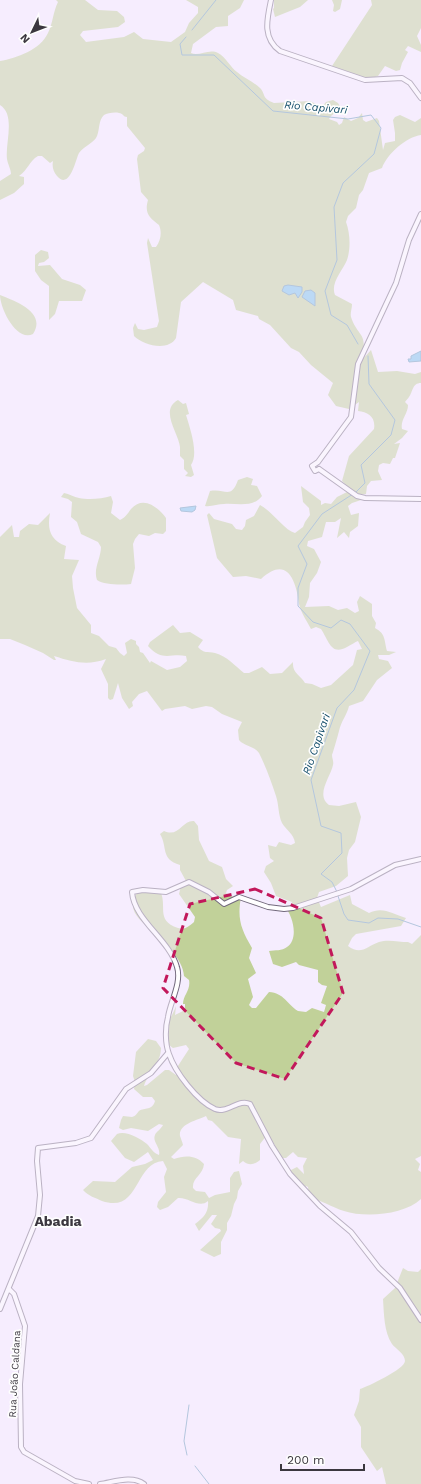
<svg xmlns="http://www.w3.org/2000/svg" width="421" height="1484" viewBox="0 0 421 1484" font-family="'Work Sans',sans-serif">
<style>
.green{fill:#c1d199}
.water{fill:#76c1ec;stroke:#6498b8}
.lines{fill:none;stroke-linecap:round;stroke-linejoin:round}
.stream{stroke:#6498b8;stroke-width:1}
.tertiary-casing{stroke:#736a7d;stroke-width:6}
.tertiary{stroke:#fff;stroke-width:4}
.marked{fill:none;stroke:#c2185b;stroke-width:3;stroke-dasharray:8 5;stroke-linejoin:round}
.labels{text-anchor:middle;stroke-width:3.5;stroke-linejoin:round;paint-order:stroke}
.street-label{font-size:10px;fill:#3b373f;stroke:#fefefe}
.water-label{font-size:11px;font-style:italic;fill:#114c69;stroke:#fefefe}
.district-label{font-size:14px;font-weight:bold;fill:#3b373f;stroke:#fefefe}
</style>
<rect width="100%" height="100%" fill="#f5edfe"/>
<path class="green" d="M56 0H85L98 10 117 11 124 17 125 22 118 27 83 31 80 35 86 42 124 37 134 32 143 39 171 42 185 32 189 23 198 13V7L186 0H244L240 8 228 16V26L216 27 193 44 191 53C199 57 209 48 218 53 226 57 230 67 237 72 244 78 254 82 260 88 266 94 261 98 274 103L310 101 322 107 326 102 333 100 338 103 341 108 331 116 329 119 337 122 339 125 342 123 344 117 351 121 358 118 362 113 363 120 366 122 377 118 379 121 383 150 385 143 395 141V133L393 120 395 117 400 115 415 122 421 118V135C406 137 387 154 382 168L369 173 363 190 359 195 356 208 348 216 346 222C350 233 351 248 347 260 343 270 330 283 335 295L352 304C352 309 350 313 351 317 358 338 368 331 362 360L371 350 378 372 397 371 415 374 421 372V383C412 383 413 392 409 397 408 399 406 400 405 402L408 405C408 414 400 420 402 429L408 431 402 438 394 444 400 443 395 458H393L390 464 383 463 379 465 378 471 382 480 371 481 367 486 366 494C356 496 348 488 342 481L349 456 374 429C376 417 368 412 358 411L359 402 349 409 336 406 328 395 333 383 311 365 299 352 291 348 270 325 259 319 258 316 236 310 233 300 203 282 181 302 176 338C168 352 143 345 134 336L133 328 135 323 138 329 144 330 157 327 159 321 147 243 148 238 152 247H156C161 240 162 232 159 225 150 218 144 214 148 200L141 192 137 159 138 155 144 151 145 148 127 126V117C123 117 123 113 119 113 115 112 107 113 104 115 98 121 100 129 97 136 95 142 84 146 79 153 76 158 70 191 57 176 53 171 52 167 53 161L50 163 42 156H38C29 161 28 170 19 176L24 177V184L14 193 0 200V181L11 174C11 169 8 165 7 159 5 143 16 115 0 105V61C17 58 40 50 48 33 53 23 53 12 58 2Z
M274 0H308L300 7 275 17 273 9 274 8Z
M332 0H342L340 9 335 12 333 11 334 5Z
M371 0H421V28L417 36 421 45V52L408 46 405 50 408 52 402 63 400 70 396 71 385 66 378 76 369 79 332 66 372 5Z
M41 250 48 252 49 258 44 262 39 263 38 266 50 265 62 279 80 285 86 290 82 301H59L55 314 49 320V286L41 280 35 271V255Z
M0 295C15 301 47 312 33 334 16 342 0 308 0 295Z
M178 400 183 404 186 403 189 414 186 415C190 428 199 454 191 465L194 475 191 477 185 476 188 473 184 469V460L180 456C180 453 180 450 180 447 179 434 159 410 178 400Z
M247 477 253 479 251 485 257 486 262 496C253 508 237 503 224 504 218 504 211 507 205 506L210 491C225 488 231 500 238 480Z
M301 486 321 501V505L325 503 331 504 337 497 347 492 361 500 352 503 348 506 351 515 359 513 358 526 350 532 349 538 344 532 337 538 341 518 335 522H326L322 537 308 541 307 546 314 549 321 562 317 573 310 583 309 597 305 607 329 606 338 610 347 608 355 613 359 611 357 602 360 596 372 604V616L376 623 375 628C386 634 384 640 387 651L396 652 389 655H378L379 659 388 661 392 668 377 680 363 701 349 706C347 715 341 721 339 731 338 735 333 753 332 755 332 758 334 762 333 765 331 776 315 795 329 805L339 806 356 802 361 817 355 842 349 850 347 858 348 876 336 886 319 892 317 898 321 907 350 895 352 904 369 913C383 906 392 914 406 918L401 926 356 934 352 938 348 946C361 956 367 946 379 942 388 939 399 942 408 942L412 944 421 935V1156L415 1159 420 1164 418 1170 421 1172V1199C404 1215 365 1218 344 1211 331 1207 322 1200 309 1198L308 1187 306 1186 304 1190 300 1189 289 1171 297 1167 304 1174 303 1166 307 1158 298 1157 293 1152 286 1158H283C275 1151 275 1141 267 1135L260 1144V1160C254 1165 249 1166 243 1161L239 1164 241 1139 228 1137 212 1121 208 1120 206 1116C198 1120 178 1124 180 1136 181 1139 182 1141 183 1145L171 1157 174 1159C185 1155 196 1155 204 1164 203 1175 192 1178 193 1188L196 1191 205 1192 209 1198 215 1195 230 1192V1178L234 1172 239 1171 242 1184 238 1191 237 1198 234 1204 231 1216 227 1223V1230L221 1242V1254L214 1257 200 1250 221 1231 220 1229 215 1228 211 1224 217 1215H212L199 1231 195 1224C203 1218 209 1213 208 1201 199 1209 189 1197 178 1198L168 1207 160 1210 157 1207 158 1202 166 1192 164 1177 167 1169 163 1161C134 1163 140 1214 102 1201 96 1198 88 1196 83 1190L93 1181 115 1182 132 1167 145 1164 153 1160 148 1152 134 1162 125 1158 111 1141 117 1134C125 1130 140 1138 147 1144 151 1148 153 1153 159 1155 161 1147 152 1142 155 1135 156 1132 161 1129 163 1125L159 1124 148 1131 131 1128 123 1130 119 1128 121 1120 123 1116 132 1117C136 1116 137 1113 139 1111 145 1107 152 1111 155 1101L152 1097H143L134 1089 135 1082 133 1076 136 1052 148 1039 156 1041 161 1048C161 1063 148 1073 144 1086L147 1085 165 1070H169L176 1075 180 1074 176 1069 189 1049 186 1045 173 1048C156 1037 171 1020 176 1006L175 1015 185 1010V1004H183C183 995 191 990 189 980L184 976C183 958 162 941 150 928 144 924 133 915 133 906H136L134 897 139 891 159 889C169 905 154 920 178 928 185 930 188 927 194 922L195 917 179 894 181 886 186 881 180 870V865C160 859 168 847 160 834L164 831C179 838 182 820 194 821L198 826 199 840 209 861 222 867 226 879 233 886 227 890 226 893 233 897H241C237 919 241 929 252 948L249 958 256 973 248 979 253 997 249 1005 252 1008H256L269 992C284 993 287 1004 298 1011L306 1012 312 1008 324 1012 326 1005 321 1003 327 986 322 985 318 982V970L299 965 296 962 282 967 273 964 269 951C275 950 282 951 287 947 299 939 293 916 285 907L291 906 292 902 276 896 271 883 264 872 266 866 274 861 270 858 268 845 276 847 279 842 291 845 295 843C294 834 286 830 282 823 278 814 279 805 276 796 271 781 266 767 259 753 255 746 245 747 239 740L238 730 242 722 222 714 212 707 206 706 192 709 185 706 165 709 162 711 147 691 139 694 132 702 133 706 129 709 122 698 118 683 113 699 110 700 108 698V684L101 669 106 659C87 666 73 662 54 656L56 660H54L43 653 25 645 10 639H0V537L12 525 14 537H19L20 531 29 524 38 525 50 513C47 529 50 540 66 546L64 559 79 560 72 576 73 588 77 608 91 625V633L99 636 109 646 116 648 120 653 124 656 127 653 125 643 131 639 136 641V644L139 647 140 652 143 653 150 663 151 661 167 670 180 667 187 661 186 656C170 653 162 662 148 646L150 642 173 625 180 633 190 632 203 640 198 647C204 654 207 651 215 653 227 656 235 666 244 673H249L262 667 270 674 282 673 293 662C292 673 300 675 305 683L312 684 321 688 331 685 353 665 357 650 362 649 358 641C355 642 351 645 347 647 331 656 329 641 321 629L316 627 311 629C307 621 301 613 299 604 296 580 287 555 261 579L246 576 233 577 217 558 207 515 209 513 214 519 232 524 236 529 242 530 245 526 246 520 254 516 260 505C273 512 284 530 295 533L303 527 305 522 310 515 309 508 303 502Z
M64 493C69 494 74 497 79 498 88 500 102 499 111 496L113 502 111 513 120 520C125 518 128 513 131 509 143 495 158 507 166 518V531L163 534 155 533 149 536 139 534 135 539 133 544 135 568 131 584C122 585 104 585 97 580 93 569 101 558 101 547L98 542 81 534 77 522 71 517 72 502 68 499 61 497Z
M403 1268 408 1271 418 1272 421 1269V1484H386L382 1467 377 1471 361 1447V1427L354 1415 359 1401 360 1389C367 1387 405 1369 405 1361 405 1354 396 1349 392 1344 384 1332 384 1314 383 1299L395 1288Z"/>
<path class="water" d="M288 285 302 287V292L298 298 295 293 289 295 282 291 284 286Z
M311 290 315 293V306L302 297 305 291Z
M421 351V361L409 362 408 359H411V356Z
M196 506 195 510 192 512 181 511 180 508Z"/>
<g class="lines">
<path class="stream" d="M192 30 216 0
M186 37 180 44 182 55H214L273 111 348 119 371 115 381 128 374 154 343 183 334 207 337 260 325 291 331 315 347 325 358 344
M355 493 365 483 361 465 391 435 395 420 369 384 368 356
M337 892 332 882 321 874 342 853 341 833 321 826 311 780 337 708 354 690 370 651 350 624 341 620 331 628 313 622 298 606V588L307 564 298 546 322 514 353 494
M338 896 344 914 348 920 369 923 378 918 398 919 421 927
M187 1455 184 1441 189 1405
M195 1466 209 1484"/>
<g class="tertiary-casing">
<path id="tertiary" d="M271 0C267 19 262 38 280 51L365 80 402 78 410 83 421 98
M319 469 315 471 312 466 318 462 351 417 358 364 396 283 409 240 421 214
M319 469 357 496 365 498 421 499
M421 859 395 865 351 889 293 908 284 909 268 907 239 897 224 904 209 892 189 882 166 892 143 890 132 892C134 920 169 939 177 967 182 983 170 1002 168 1017 165 1028 165 1043 169 1054 175 1072 197 1101 215 1109 227 1114 239 1098 250 1104L272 1146 290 1174 320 1206 351 1232 379 1268 400 1288 421 1320
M9 1289 14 1294 25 1326 20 1384 21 1447 24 1452 75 1481 89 1484
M0 1309 38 1216 40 1195 37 1161 38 1148 76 1143 91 1138 126 1089 151 1073 168 1053
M100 1484C114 1482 132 1475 144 1484"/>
</g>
<use href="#tertiary" class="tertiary"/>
</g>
<path d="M0 0H421V1484H0ZM255 889 321 918 343 993 285 1079 236 1063 163 988 190 904Z" fill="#f5edfe" fill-opacity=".55" fill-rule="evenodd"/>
<path class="marked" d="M255 889 321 918 343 993 285 1079 236 1063 163 988 190 904Z"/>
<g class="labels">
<g class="street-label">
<text transform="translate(14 1374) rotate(-87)" y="4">Rua João Caldana</text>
</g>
<g class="water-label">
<text transform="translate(316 107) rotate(5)" y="4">Rio Capivari</text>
<text transform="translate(316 744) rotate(-71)" y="4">Rio Capivari</text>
</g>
<g class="district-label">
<text x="58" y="1226">Abadia</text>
</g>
</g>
<g transform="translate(32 32) rotate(227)" stroke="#fefefe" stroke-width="3" paint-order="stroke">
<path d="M0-3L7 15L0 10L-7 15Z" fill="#3b373f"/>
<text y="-6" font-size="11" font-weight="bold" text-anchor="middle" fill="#3b373f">N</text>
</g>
<path d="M281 1464v6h83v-6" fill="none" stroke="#3b373f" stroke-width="2"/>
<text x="287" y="1464" font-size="12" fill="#3b373f" stroke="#fefefe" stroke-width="3" paint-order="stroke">200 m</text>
</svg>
